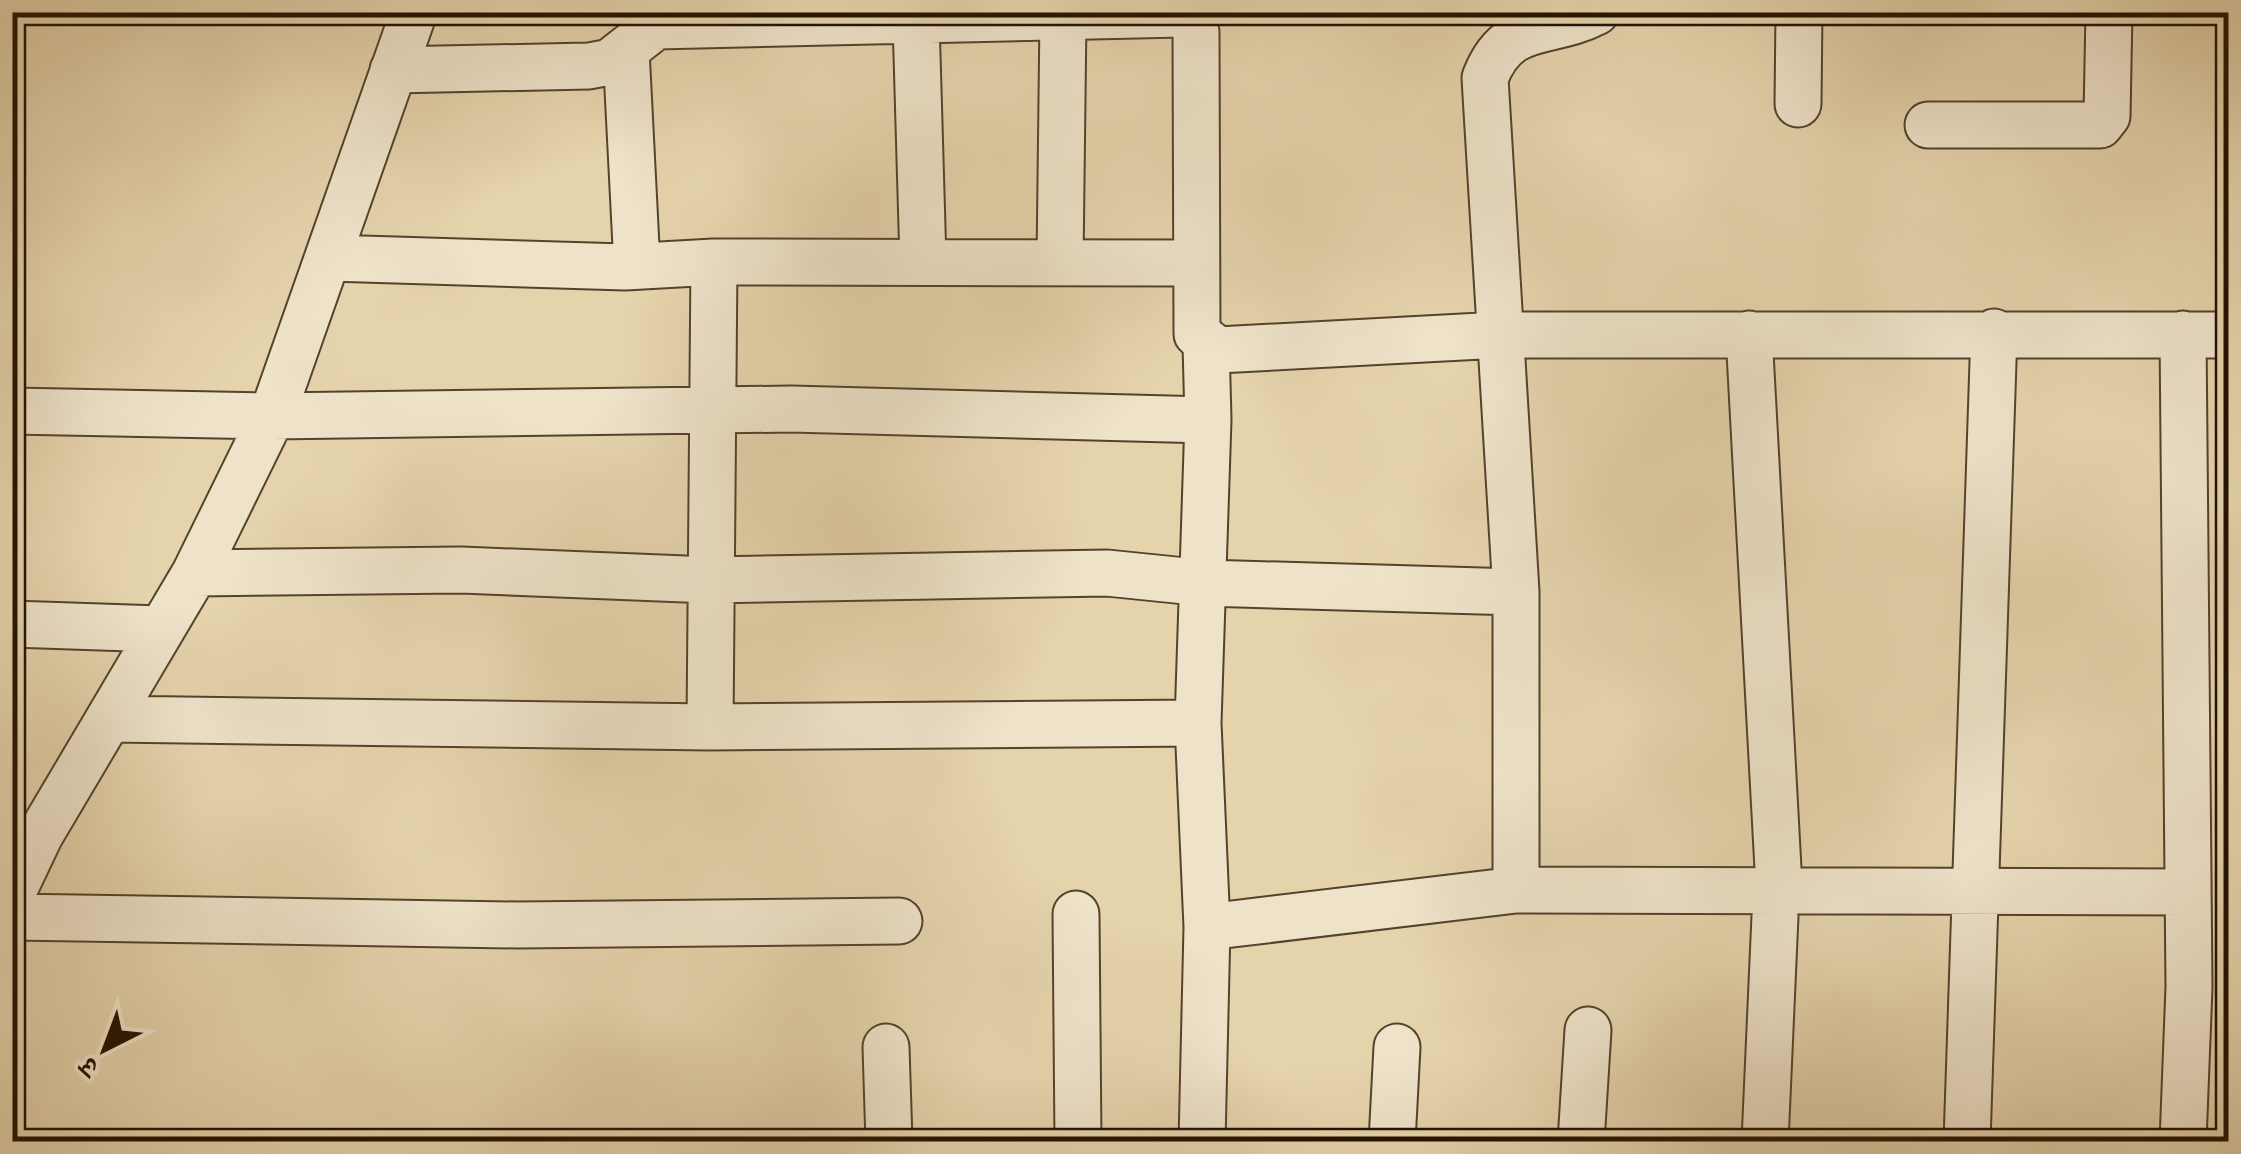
<svg xmlns="http://www.w3.org/2000/svg" width="2241" height="1154" viewBox="0 0 2241 1154" font-family="Vollkorn,'Noto Serif Devanagari',serif">
<style>
.lines{fill:none;stroke-linecap:round;stroke-linejoin:round}
.minor-casing{stroke:#53432c;stroke-width:49}
.minor{stroke:#eee2c9;stroke-width:45}
</style>
<rect width="100%" height="100%" fill="#e5d3ac"/>
<filter id="stains"><feTurbulence type="fractalNoise" baseFrequency=".002" numOctaves="4"/><feColorMatrix values="0 0 0 0 .2 0 0 0 0 .09 0 0 0 0 .02 0 0 0 .5 -.17"/></filter>
<radialGradient id="worn" r=".72"><stop offset=".6" stop-color="#630" stop-opacity="0"/><stop offset="1" stop-color="#630" stop-opacity=".3"/></radialGradient>
<g class="lines">
<g class="minor-casing">
<path id="minor" d="M916 20 923 262
M626 50 637 266
M393 70 589 66 610 62 656 26 1181 14 1192 21 1196 32 1197 334 1218 350 1500 335H2228
M1798 104 1799 12
M1928 125H2100L2107 116 2109 12
M330 258 625 267 714 262 1196 263
M1060 262 1063 17
M1749 334 1779 887
M2183 334 2189 987 2183 1142
M12 411 272 416 791 409 1208 420
M195 573 461 570 710 580 1107 573 1205 583 1516 592
M12 624 160 629
M111 719 710 727 1198 723
M710 727 714 262
M1516 890 2188 892
M12 894 40 835 195 573 272 416 414 12
M1076 914 1078 1142
M12 917 517 925 899 921
M1207 927 1516 890V592L1485 78C1508 18 1548 37 1596 12
M886 1047 889 1142
M1202 1142 1207 927 1198 723 1208 420 1206 344
M1392 1142 1397 1047
M1581 1142 1588 1030
M1765 1142 1775 916
M1967 1142 1994 332"/>
</g>
<use href="#minor" class="minor"/>
</g>
<rect width="2241" height="1154" fill="none" stroke="#e5d3ac" stroke-width="50"/>
<rect x="15" y="15" width="2211" height="1124" fill="none" stroke="#221301" stroke-width="5"/>
<rect x="25" y="25" width="2191" height="1104" fill="none" stroke="#221301" stroke-width="2.5"/>
<g transform="translate(105 1049) rotate(222)" stroke="#eee2c9" stroke-width="8" paint-order="stroke">
<path d="M0-8L18 38L0 25L-18 38Z" fill="#221301"/>
<text y="-15" font-size="28" font-weight="bold" text-anchor="middle" fill="#221301">उ</text>
</g>
<rect width="100%" height="100%" filter="url(#stains)"/>
<rect width="100%" height="100%" fill="url(#worn)"/>
</svg>
